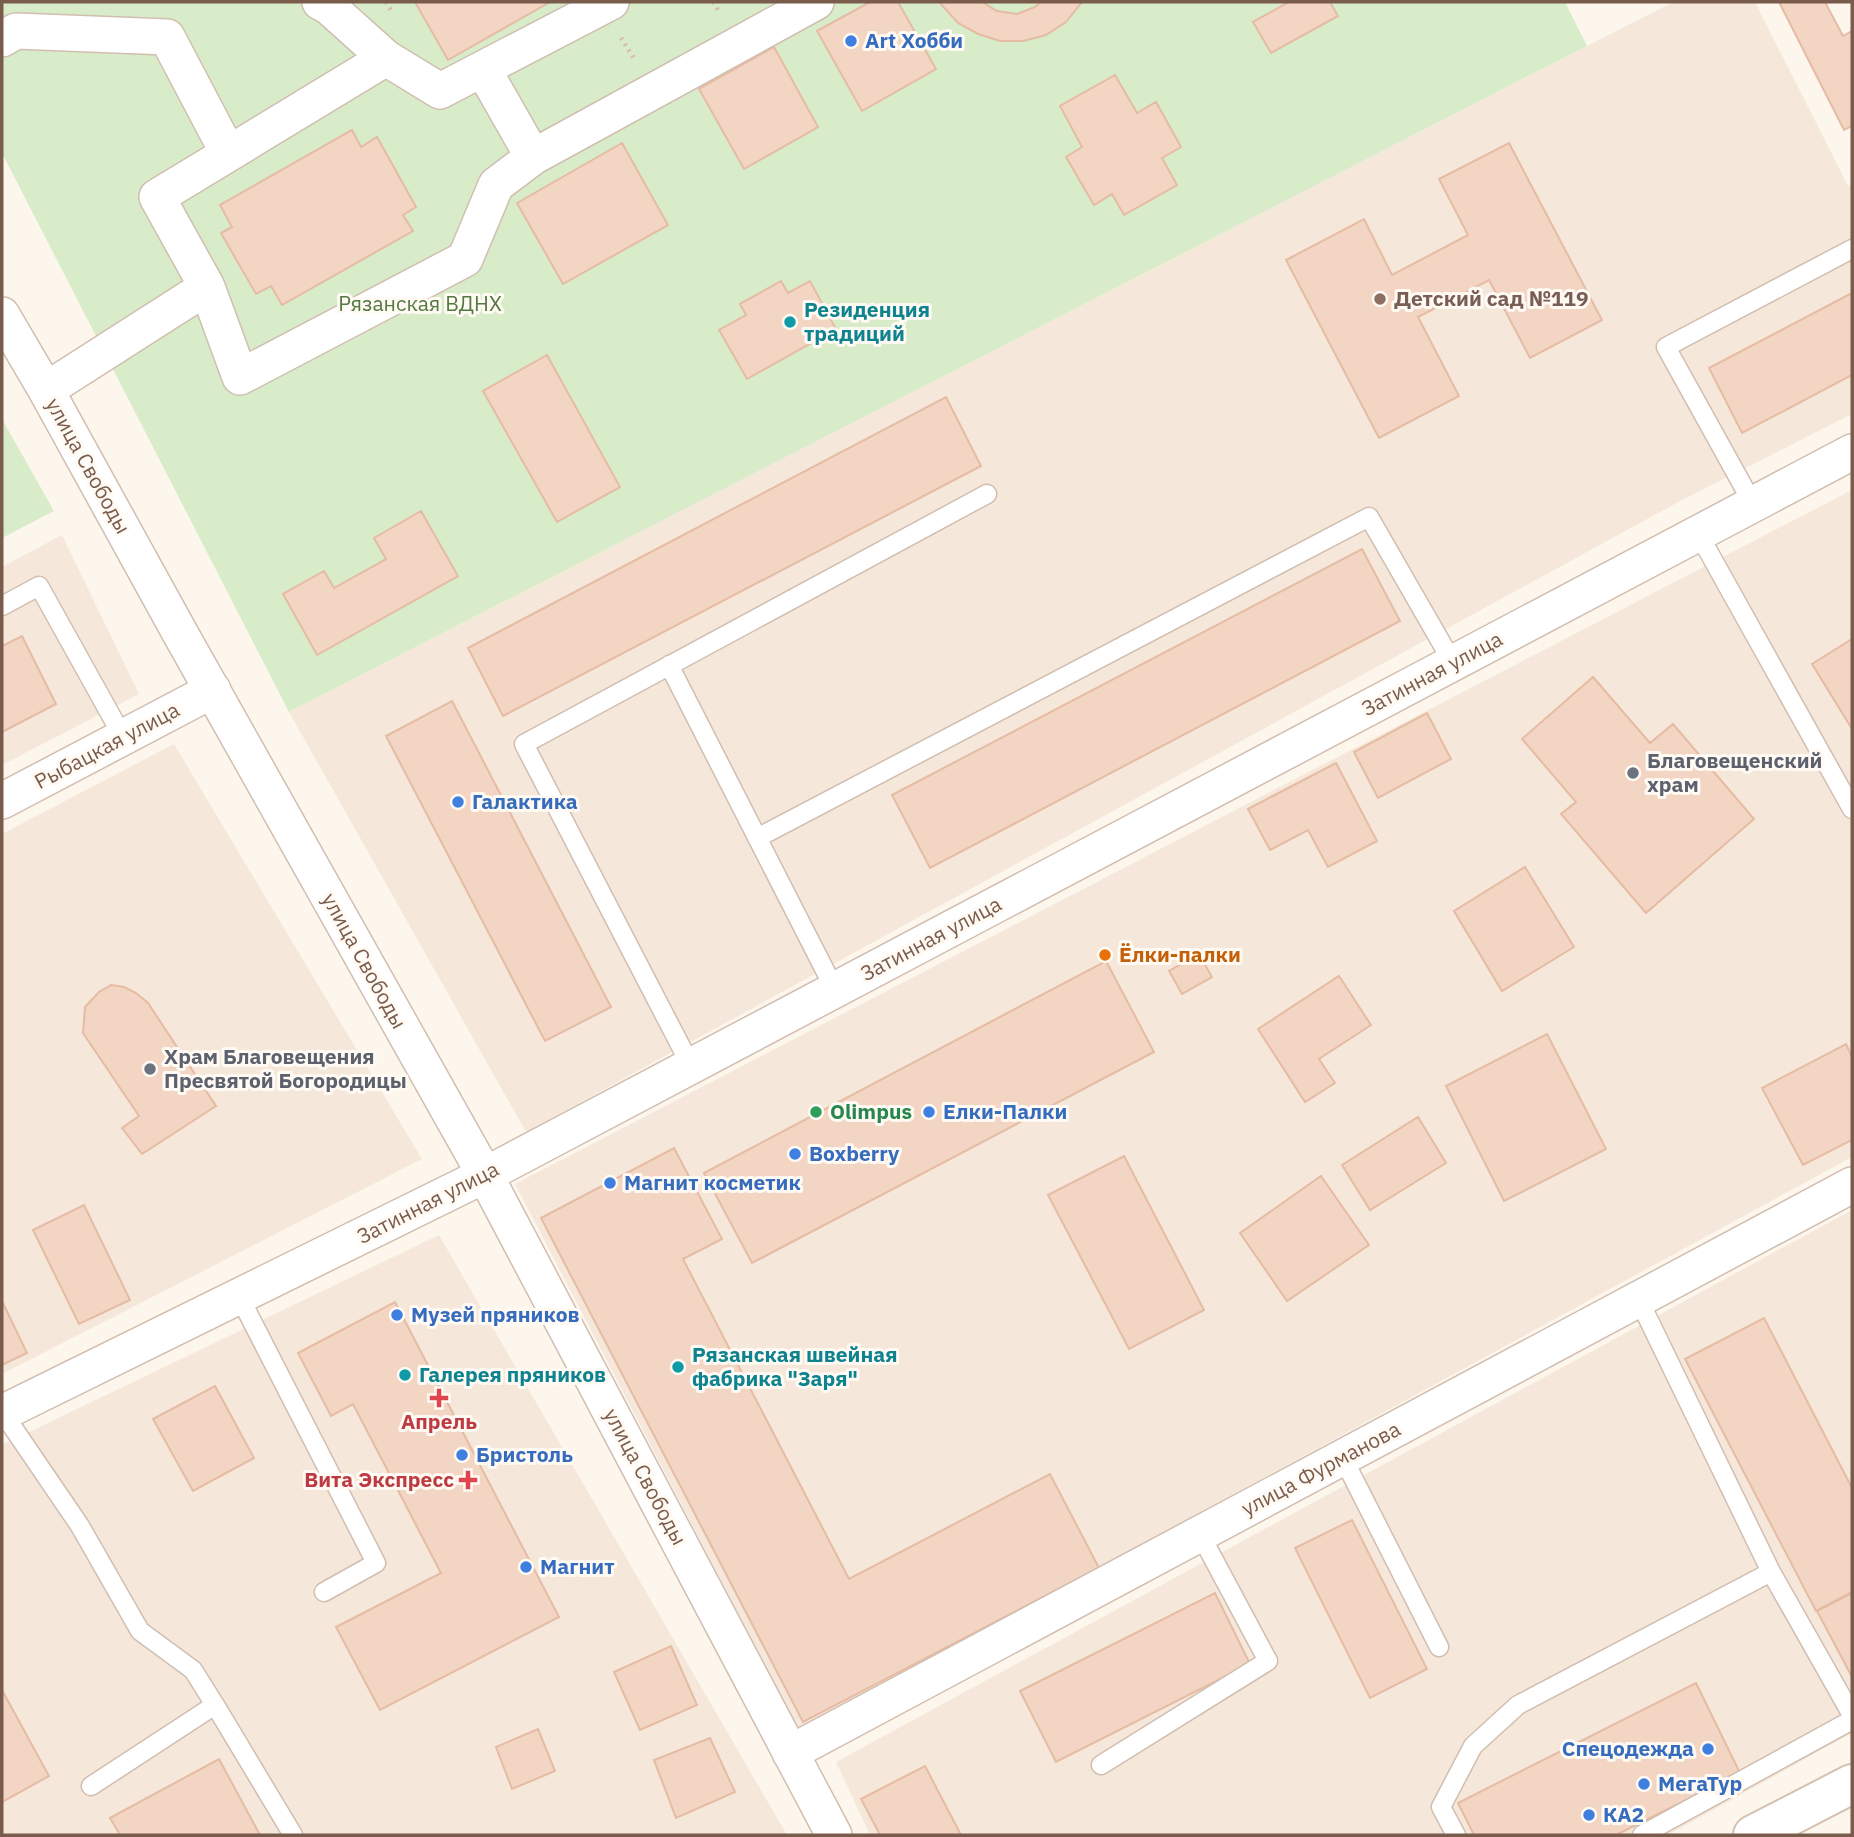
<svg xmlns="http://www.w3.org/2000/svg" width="1854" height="1837" viewBox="0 0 1854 1837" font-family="'IBM Plex Sans',sans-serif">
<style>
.residential{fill:#f5e8da}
.green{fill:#d8ecc9}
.building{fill:#f3d5c3;stroke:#e6bba3;stroke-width:2}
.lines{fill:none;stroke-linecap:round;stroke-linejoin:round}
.lane-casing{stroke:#d1beb0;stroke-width:21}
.street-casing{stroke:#d1beb0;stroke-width:38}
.secondary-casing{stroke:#d6c0b0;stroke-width:42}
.path{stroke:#d9b8a5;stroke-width:4.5;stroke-dasharray:2 5;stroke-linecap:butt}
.lane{stroke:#fff;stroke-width:18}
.street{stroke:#fff;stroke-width:35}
.secondary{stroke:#fff;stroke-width:38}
.shop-dot{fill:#3f7fe0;stroke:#fffaf3;stroke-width:2.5}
.education-dot{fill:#8d6e63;stroke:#fffaf3;stroke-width:2.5}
.culture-dot{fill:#0f9aa8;stroke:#fffaf3;stroke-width:2.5}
.worship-dot{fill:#6b7280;stroke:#fffaf3;stroke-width:2.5}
.food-dot{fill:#e8710a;stroke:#fffaf3;stroke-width:2.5}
.leisure-dot{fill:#2e9e5b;stroke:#fffaf3;stroke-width:2.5}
.health-dot{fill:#e0444e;stroke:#fffaf3;stroke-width:2.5}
.labels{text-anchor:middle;stroke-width:6;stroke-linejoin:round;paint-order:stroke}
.shop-label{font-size:21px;font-weight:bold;fill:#366cbe;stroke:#fffaf3;text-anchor:start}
.education-label{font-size:21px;font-weight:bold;fill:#785e54;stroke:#fffaf3;text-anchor:start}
.park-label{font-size:21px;fill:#537a41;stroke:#fffaf3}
.culture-label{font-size:21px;font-weight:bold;fill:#0d838f;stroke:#fffaf3;text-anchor:start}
.street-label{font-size:21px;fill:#7a5c4d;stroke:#fffaf3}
.worship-label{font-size:21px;font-weight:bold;fill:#5b616d;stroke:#fffaf3;text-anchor:start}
.food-label{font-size:21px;font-weight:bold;fill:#c56008;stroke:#fffaf3;text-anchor:start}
.leisure-label{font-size:21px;font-weight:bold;fill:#27864d;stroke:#fffaf3;text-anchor:start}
.health-label{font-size:21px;font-weight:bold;fill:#be3a42;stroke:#fffaf3}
</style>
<rect width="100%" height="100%" fill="#fdf6ec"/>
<path class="residential" d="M1673 2H1755L1848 186 1852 184V414L1682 500 526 1132 289 712Z
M1852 490V1157L799 1731 515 1184Z
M62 535 139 694 2 765V567Z
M174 744 422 1159 2 1374V834Z
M1852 1210V1733L1668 1835H870L836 1762Z
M439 1235 787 1835H2V1445Z"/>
<path class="green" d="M2 2H1565L1587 46 289 712 2 153Z
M2 419 54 511 2 538Z"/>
<path class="building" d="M415 2H550L448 60Z
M870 2H898L936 69 862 111 817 31Z
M939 2H982L997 11 1017 14 1035 7 1041 2H1082L1066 22 1046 35 1023 41H1000L978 34 958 23Z
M1289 2H1330L1338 16 1271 53 1253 22Z
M1779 2H1825L1843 36 1852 31V126L1844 130Z
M774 47 818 127 744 169 699 89Z
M1115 75 1137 113 1156 102 1181 147 1162 158 1177 185 1124 215 1112 194 1094 205 1066 157 1082 147 1060 106Z
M352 130 361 147 377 137 416 207 403 215 413 231 282 305 271 286 256 294 221 233 232 227 220 205Z
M622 143 668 225 563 284 517 203Z
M1509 143 1602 320 1530 358 1489 280 1418 317 1459 396 1379 438 1286 260 1364 219 1392 275 1468 235 1439 179Z
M781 281 788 293 810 281 836 329 747 379 719 330 746 315 740 304Z
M1852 293V375L1742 433 1709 368Z
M547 355 620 487 557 522 483 391Z
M946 397 981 466 503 716 468 648Z
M421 511 458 576 317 655 283 594 324 571 334 588 386 559 374 538Z
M1362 549 1400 621 930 868 892 795Z
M22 636 56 704 2 732V646Z
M1852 639V729L1812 664Z
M1593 677 1650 743 1673 724 1754 819 1646 913 1561 814 1576 802 1522 739Z
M452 701 611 1007 545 1041 386 736Z
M1427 713 1451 759 1378 798 1354 752Z
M1336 763 1377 841 1328 867 1308 830 1270 850 1248 809Z
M1525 867 1574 947 1502 991 1454 911Z
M1199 954 1212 977 1182 994 1169 971Z
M1106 961 1154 1052 752 1263 704 1173Z
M1339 976 1371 1025 1319 1059 1335 1083 1305 1102 1258 1029Z
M111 985 124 987 136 993 148 1003 216 1106 142 1154 122 1128 139 1116 83 1033 85 1007 99 992Z
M1547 1034 1606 1149 1504 1201 1446 1086Z
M1846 1044 1852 1057V1140L1803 1165 1762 1088Z
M1418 1117 1446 1163 1370 1210 1342 1165Z
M674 1148 722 1239 683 1259 849 1579 1050 1474 1099 1568 803 1722 541 1218Z
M1124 1156 1204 1310 1129 1349 1048 1195Z
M1321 1176 1369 1245 1287 1301 1240 1233Z
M84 1205 130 1300 79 1324 33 1230Z
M2 1301 27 1353 2 1365Z
M395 1302 559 1617 380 1710 336 1627 441 1573 353 1404 331 1416 298 1353Z
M1764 1318 1852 1488V1592L1816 1611 1685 1359Z
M215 1386 254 1458 193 1491 153 1419Z
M1352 1520 1427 1669 1370 1698 1295 1548Z
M1215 1593 1250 1664 1056 1762 1020 1691Z
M1852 1593V1677L1817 1611Z
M671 1646 697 1705 640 1730 614 1672Z
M1696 1683 1740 1773 1616 1835H1474L1458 1803Z
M2 1690 49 1776 2 1802Z
M538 1729 555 1771 512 1789 496 1747Z
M710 1738 735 1792 676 1818 654 1760Z
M219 1759 260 1835H120L110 1818Z
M925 1766 961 1835H880L861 1799Z"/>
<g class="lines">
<g class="lane-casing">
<path id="lane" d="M1753 504 1666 347 1852 249
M1698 533 1852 809
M2 606 39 586 123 737
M669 665 835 990
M757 838 1369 517 1453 663
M691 1066 524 744 987 494
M239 1296 376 1563 324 1592
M1639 1300 1771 1572
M3 1413 80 1526 140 1631 193 1670 215 1705
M1343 1458 1439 1647
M1101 1765 1268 1661 1200 1534
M91 1786 215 1705 293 1835
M1456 1835 1441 1807 1473 1746 1518 1705 1771 1572 1852 1715
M1642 1835 1852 1720"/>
</g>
<g class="street-casing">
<path id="street" d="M320 2 328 6 386 58 440 91 611 2
M2 39 16 31 167 37 228 153
M483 69 533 157 816 2
M207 287 240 377 465 259 496 185 533 157
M2 315 46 390 180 633 485 1175 834 1835
M46 390 207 287 157 197 386 58
M2 801 213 690
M2 1413 485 1175 1852 452
M790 1753 1852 1185"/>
</g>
<g class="secondary-casing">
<path id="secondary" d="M1753 1835 1852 1784"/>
</g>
<path class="path" d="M386 2 392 12
M713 2 720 13
M621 38 635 60"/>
<use href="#lane" class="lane"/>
<use href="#street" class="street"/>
<use href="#secondary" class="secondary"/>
</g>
<g class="shop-dot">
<circle cx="851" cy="41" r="7"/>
<circle cx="458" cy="802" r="7"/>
<circle cx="929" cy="1112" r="7"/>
<circle cx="795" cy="1154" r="7"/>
<circle cx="610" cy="1183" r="7"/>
<circle cx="397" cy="1315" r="7"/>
<circle cx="462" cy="1455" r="7"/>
<circle cx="526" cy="1567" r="7"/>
<circle cx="1708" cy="1749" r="7"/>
<circle cx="1644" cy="1784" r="7"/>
<circle cx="1589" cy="1815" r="7"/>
</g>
<circle class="education-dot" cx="1380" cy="299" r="7"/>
<g class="culture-dot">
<circle cx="790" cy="322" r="7"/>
<circle cx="678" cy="1367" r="7"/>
<circle cx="405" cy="1375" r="7"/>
</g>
<g class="worship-dot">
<circle cx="1633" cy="773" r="7"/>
<circle cx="150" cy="1069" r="7"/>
</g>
<circle class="food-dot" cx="1105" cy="955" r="7"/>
<circle class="leisure-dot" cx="816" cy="1112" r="7"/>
<g class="health-dot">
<path d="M435.5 1387.5h7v7h7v7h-7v7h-7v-7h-7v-7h7z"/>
<path d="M464.5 1469.5h7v7h7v7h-7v7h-7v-7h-7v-7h7z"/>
</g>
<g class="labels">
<g class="shop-label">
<text x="865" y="48">Art Хобби</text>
<text x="472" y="809">Галактика</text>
<text x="943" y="1119">Елки-Палки</text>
<text x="809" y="1161">Boxberry</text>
<text x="624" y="1190">Магнит косметик</text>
<text x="411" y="1322">Музей пряников</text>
<text x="476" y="1462">Бристоль</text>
<text x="540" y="1574">Магнит</text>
<text x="1694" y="1756" text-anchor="end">Спецодежда</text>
<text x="1658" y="1791">МегаТур</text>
<text x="1603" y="1822">КА2</text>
</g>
<g class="education-label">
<text x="1394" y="306">Детский сад №119</text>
</g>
<g class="park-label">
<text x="420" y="311">Рязанская ВДНХ</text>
</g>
<g class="culture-label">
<text x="804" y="317">Резиденция<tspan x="804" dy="24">традиций</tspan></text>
<text x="692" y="1362">Рязанская швейная<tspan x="692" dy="24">фабрика "Заря"</tspan></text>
<text x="419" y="1382">Галерея пряников</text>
</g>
<g class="street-label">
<text transform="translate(88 466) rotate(61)" y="7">улица Свободы</text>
<text transform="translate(1432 674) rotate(-28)" y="7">Затинная улица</text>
<text transform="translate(107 746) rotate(-28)" y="7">Рыбацкая улица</text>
<text transform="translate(931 939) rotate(-28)" y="7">Затинная улица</text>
<text transform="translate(364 961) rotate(61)" y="7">улица Свободы</text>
<text transform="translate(428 1203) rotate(-27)" y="7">Затинная улица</text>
<text transform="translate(1321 1469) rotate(-28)" y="7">улица Фурманова</text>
<text transform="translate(645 1477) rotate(62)" y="7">улица Свободы</text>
</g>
<g class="worship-label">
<text x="1647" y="768">Благовещенский<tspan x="1647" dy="24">храм</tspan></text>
<text x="164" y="1064">Храм Благовещения<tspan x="164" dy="24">Пресвятой Богородицы</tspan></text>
</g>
<g class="food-label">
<text x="1119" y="962">Ёлки-палки</text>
</g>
<g class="leisure-label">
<text x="830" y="1119">Olimpus</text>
</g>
<g class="health-label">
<text x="439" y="1429">Апрель</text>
<text x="454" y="1487" text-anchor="end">Вита Экспресс</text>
</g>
</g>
<rect width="1854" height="1837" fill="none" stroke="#7a5c4d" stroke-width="7"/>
</svg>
